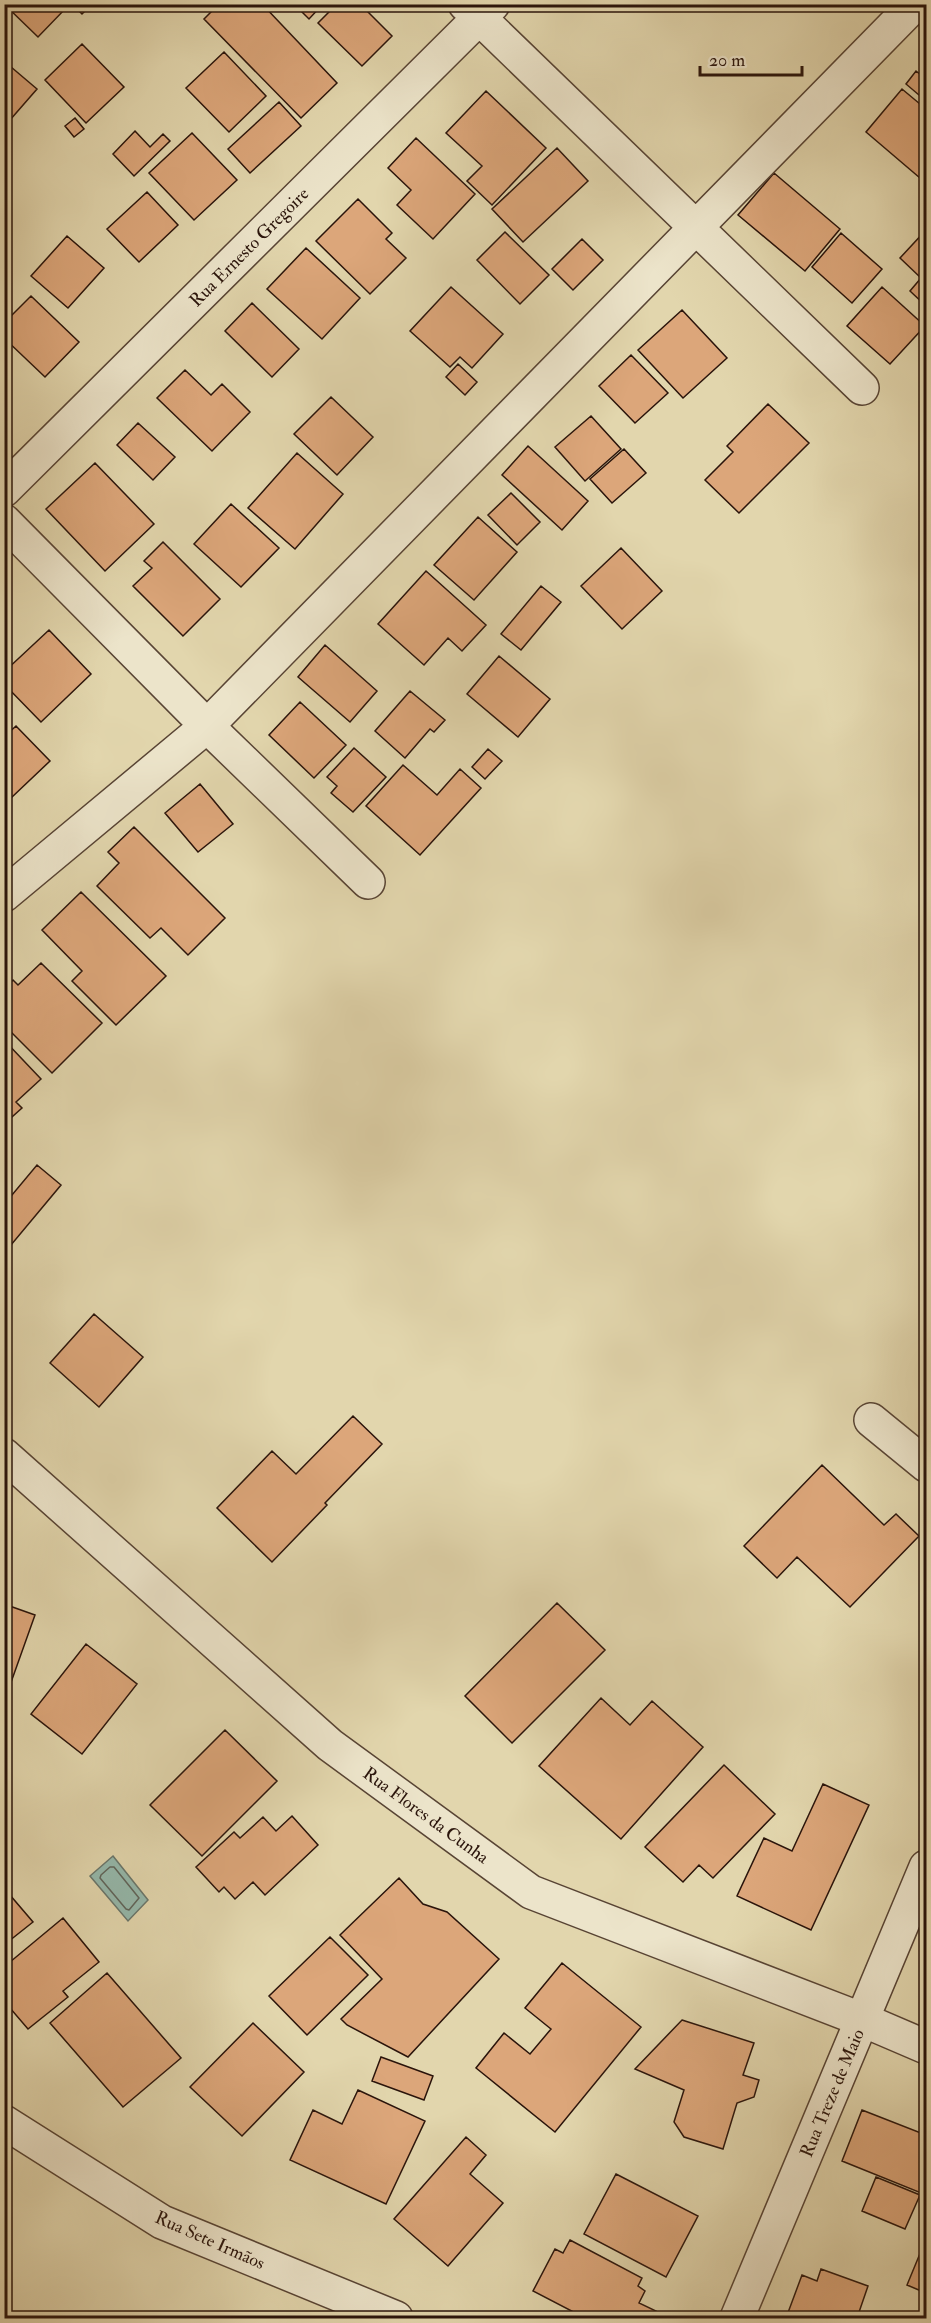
<svg xmlns="http://www.w3.org/2000/svg" width="931" height="2323" viewBox="0 0 931 2323" font-family="'IM FELL Double Pica',serif">
<style>
.water{fill:#95b9ac;stroke:#6a776c;stroke-width:1.5}
.lines{fill:none;stroke-linecap:round;stroke-linejoin:round}
.shore{stroke:#60665c;stroke-width:1.5}
.building{fill:#dca67a;stroke:#2a140b;stroke-width:1.5}
.minor-casing{stroke:#584434;stroke-width:36}
.minor{stroke:#ece4ca;stroke-width:33}
.labels{text-anchor:middle;stroke-width:4.5;stroke-linejoin:round;paint-order:stroke}
.street-label{font-size:18px;fill:#2a140b;stroke:#ece4ca}
</style>
<rect width="100%" height="100%" fill="#e2d6ad"/>
<filter id="stains"><feTurbulence type="fractalNoise" baseFrequency=".00333" numOctaves="4"/><feColorMatrix values="0 0 0 0 .2 0 0 0 0 .09 0 0 0 0 .02 0 0 0 .5 -.17"/></filter>
<radialGradient id="worn" r=".72"><stop offset=".6" stop-color="#630" stop-opacity="0"/><stop offset="1" stop-color="#630" stop-opacity=".3"/></radialGradient>
<path class="water" d="M113 1856 148 1900 128 1921 90 1876Z"/>
<g class="lines">
<path class="shore" d="M110 1867H114L139 1898 129 1910 126 1909 100 1878 101 1875Z"/>
</g>
<path class="building" d="M4 4H65L67 7 38 37Z
M72 4H92L82 14Z
M219 4H262L337 83 301 118 204 19Z
M294 4H323L309 19Z
M337 4H360L392 36 362 66 318 23Z
M82 44 124 87 86 123 45 80Z
M224 52 266 96 229 132 186 88Z
M4 61 37 89 10 120 4 116Z
M916 71 926 79V101L906 84Z
M902 89 926 109V171L920 178 866 132Z
M486 91 546 148 492 205 467 181 482 166 446 133Z
M279 102 301 126 250 173 228 149Z
M75 118 84 129 74 137 65 126Z
M135 131 150 147 163 134 170 141 134 176 113 154Z
M192 133 237 180 194 220 149 173Z
M416 138 475 194 433 239 397 205 411 190 388 168Z
M557 148 588 181 523 242 492 209Z
M774 173 840 229 805 271 738 215Z
M147 192 178 225 139 262 107 229Z
M358 199 392 233 386 239 406 258 370 294 316 241Z
M926 230V306L910 291 921 278 900 258Z
M505 232 549 275 520 304 477 260Z
M841 233 882 269 852 303 812 267Z
M67 236 104 268 68 308 31 276Z
M582 239 603 260 573 290 552 269Z
M306 248 360 298 322 339 267 289Z
M451 287 503 334 472 368 460 357 450 367 410 331Z
M882 287 925 326 890 364 847 326Z
M31 296 79 342 45 377 4 338V323Z
M252 303 299 349 272 377 225 331Z
M682 310 727 358 683 398 638 350Z
M631 355 668 393 635 423 599 386Z
M458 364 477 382 465 395 446 377Z
M185 370 211 395 222 384 250 412 212 451 157 398Z
M331 397 373 437 337 475 294 434Z
M768 404 809 443 739 513 705 480 733 452 727 446Z
M591 416 621 449 585 481 555 447Z
M138 423 175 457 153 480 117 445Z
M528 446 588 501 562 530 502 475Z
M624 449 646 473 612 503 590 479Z
M297 453 343 494 295 549 248 508Z
M95 463 154 524 105 571 46 509Z
M511 493 540 522 517 545 488 515Z
M231 504 279 548 241 587 194 544Z
M478 517 517 552 474 600 434 565Z
M163 542 220 599 183 636 133 586 152 568 144 561Z
M621 548 662 591 622 629 581 586Z
M426 571 486 625 462 651 448 638 424 665 378 624Z
M541 586 561 602 521 650 501 634Z
M49 630 91 674 41 722 4 684V672Z
M325 645 377 691 350 722 298 677Z
M499 656 550 699 518 737 467 694Z
M410 691 445 720 434 732 430 729 405 758 375 731Z
M300 702 346 745 314 778 269 735Z
M16 726 50 761 11 798 4 791V737Z
M354 748 386 777 353 812 331 793 337 786 327 777Z
M488 749 502 761 485 779 472 767Z
M403 765 437 795 460 769 481 788 420 855 366 806Z
M200 784 233 824 198 852 165 813Z
M134 827 225 918 188 955 161 928 150 938 97 886 119 863 108 852Z
M81 892 166 976 116 1025 72 981 82 971 42 930Z
M41 963 102 1023 52 1073 4 1025V989L13 980 18 985Z
M4 1040 41 1079 16 1102 22 1108 4 1124Z
M37 1165 61 1185 11 1245 4 1239V1189L12 1195Z
M94 1314 143 1357 99 1407 50 1363Z
M353 1416 382 1444 325 1503 327 1505 272 1562 217 1508 272 1451 296 1474Z
M822 1465 884 1525 896 1514 919 1536 850 1607 797 1557 777 1578 744 1546Z
M557 1603 605 1650 512 1743 465 1696Z
M4 1604 35 1615 4 1702Z
M86 1644 137 1684 82 1754 31 1714Z
M601 1698 630 1725 652 1701 703 1747 621 1839 539 1766Z
M225 1730 277 1781 202 1856 150 1805Z
M724 1765 775 1814 713 1878 699 1865 683 1882 645 1847Z
M823 1784 869 1805 811 1930 737 1896 764 1838 792 1851Z
M292 1816 318 1845 265 1895 253 1882 235 1899 224 1887 219 1892 196 1867 234 1832 240 1838 263 1817 276 1831Z
M399 1878 423 1904 447 1912 499 1959 408 2057 347 2025 341 2019 382 1979 340 1935Z
M4 1888 33 1922 4 1945Z
M63 1918 99 1962 63 1991 68 1997 28 2029 4 2001V1967Z
M330 1937 368 1975 307 2035 269 1996Z
M562 1963 641 2027 555 2132 476 2068 504 2033 530 2054 551 2029 525 2008Z
M107 1973 181 2058 123 2107 50 2023Z
M682 2020 754 2043 743 2075 759 2080 754 2097 737 2103 723 2149 684 2137 674 2122 684 2090 635 2069Z
M253 2023 304 2072 242 2136 190 2087Z
M381 2057 433 2076 424 2100 372 2081Z
M358 2090 425 2121 386 2204 290 2160 313 2110 342 2124Z
M862 2110 926 2135V2195L842 2161Z
M466 2137 486 2155 470 2174 503 2203 448 2266 394 2219Z
M616 2174 698 2216 666 2277 584 2234Z
M876 2177 920 2195 905 2229 862 2211Z
M926 2239V2293L907 2285Z
M570 2240 642 2278 638 2286 645 2291 639 2303 656 2311 652 2318H585L533 2291 555 2249 563 2253Z
M821 2269 868 2286 857 2318H786L802 2275 817 2281Z"/>
<g class="lines">
<g class="minor-casing">
<path id="minor" d="M465 4 862 388
M4 490 493 4
M4 521 207 726 368 882
M4 895 207 726 915 4
M871 1420 926 1465
M4 1455 330 1745 531 1892 863 2020 926 2047
M4 2122 162 2222 396 2318
M737 2318 926 1867"/>
</g>
<use href="#minor" class="minor"/>
</g>
<g class="labels">
<g class="street-label">
<text transform="translate(249 247) rotate(-45)" y="6">Rua Ernesto Gregoire</text>
<text transform="translate(426 1815) rotate(36)" y="6">Rua Flores da Cunha</text>
<text transform="translate(832 2093) rotate(-67)" y="6">Rua Treze de Maio</text>
<text transform="translate(210 2240) rotate(24)" y="6">Rua Sete Irmãos</text>
</g>
</g>
<rect width="931" height="2323" fill="none" stroke="#e2d6ad" stroke-width="24"/>
<rect x="6" y="6" width="919" height="2311" fill="none" stroke="#2a140b" stroke-width="3"/>
<rect x="12" y="12" width="907" height="2299" fill="none" stroke="#2a140b" stroke-width="1.5"/>
<path d="M700 66v9h102v-9" fill="none" stroke="#2a140b" stroke-width="3"/>
<text x="709" y="66" font-size="18" fill="#2a140b" stroke="#ece4ca" stroke-width="4.5" paint-order="stroke">20 m</text>
<rect width="100%" height="100%" filter="url(#stains)"/>
<rect width="100%" height="100%" fill="url(#worn)"/>
</svg>
